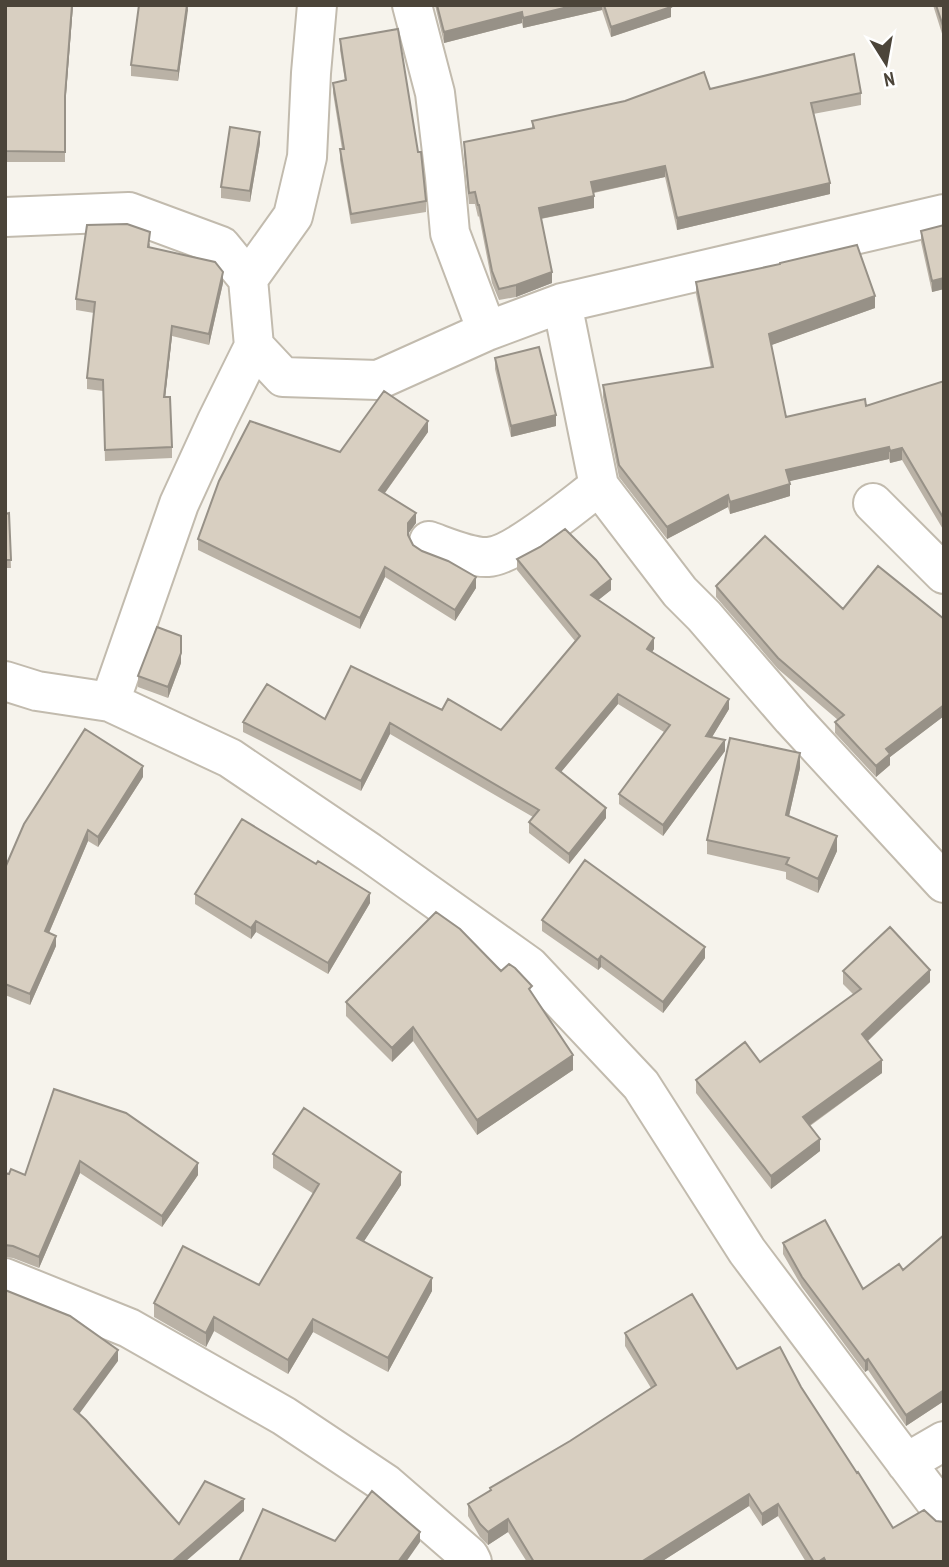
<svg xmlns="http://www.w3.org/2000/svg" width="949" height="1567" viewBox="0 0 949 1567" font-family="'PT Sans Narrow',sans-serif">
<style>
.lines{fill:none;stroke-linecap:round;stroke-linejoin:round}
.minor-casing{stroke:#c2bbae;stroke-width:42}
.minor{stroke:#fff;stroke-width:38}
.wall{fill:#bab2a6}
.shaded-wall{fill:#979187}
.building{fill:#d8cfc1;stroke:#979187;stroke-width:2}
</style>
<rect width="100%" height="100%" fill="#f6f3ec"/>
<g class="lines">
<g class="minor-casing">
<path id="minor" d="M412 5 435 93 445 177 450 233 487 331
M5 217 129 212 221 246 248 279 254 346 283 377 378 380 487 331 562 303 944 214
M248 279 293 216 307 157 311 73 317 5
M562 303 599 486 680 592 704 616 792 718 944 883
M873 503 944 574
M429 541C446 547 471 558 488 557 514 556 576 503 599 486
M5 681 37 691 110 702 230 758 369 852 529 966 641 1085 747 1251 944 1513
M110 702 179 504 217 421 254 346
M5 1278 129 1328 284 1416 386 1484 469 1556 472 1562
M906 1463 944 1441"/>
</g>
<use href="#minor" class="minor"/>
</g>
<path class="wall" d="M5 5H73L65 106V162H5Z
M188 5 178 81 131 76V65Z
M435 5H670L671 17 611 37 602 10 523 28 522 23 444 43Z
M933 5H944V40Z
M340 39 426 201V212L351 224 340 160V149H342L333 93V83L345 81 340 50Z
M710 89 861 93V105L813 114 830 194 677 230 665 177 594 193V208L541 219 552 283 516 297 499 300 492 283 479 216 478 217 475 204H469L464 154V142L532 128V121Z
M260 143 250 202 221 198V187Z
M944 225V289L932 292 921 242V231Z
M150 243V248L223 283 209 345 172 336 165 397 172 447V458L105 461 103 391 87 389V378L94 313 76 310V299Z
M696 282 875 308 771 345 786 417 866 406 944 381V531L902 460 890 463 889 459 789 481 790 496 730 514 728 507 667 539 619 477 603 397V385L711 368 696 294Z
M495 358 556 426 511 437 495 369Z
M428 432 385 493 416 523 408 534 413 545 476 588 455 621 385 577 360 629 198 550V539L340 452Z
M9 513 11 568H5V514Z
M517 559 611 590 598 600 654 649 652 652 729 709 712 737 725 751 663 836 619 804V794L664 732 618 704 561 772 606 818 569 864 529 833V822L533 817 390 734 361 791 243 732V722L325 719 442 710 501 730 575 641 517 570Z
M716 586 843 609 944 619V716L890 757V765L876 777 835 733V722L838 720 778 669 716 597Z
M181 663 168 698 138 687V676Z
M800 768 789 816 837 851 818 893 786 879V872L707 854V840Z
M143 777 98 847 88 841 49 933 56 946 30 1005 5 995V868Z
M195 894 370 903 328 974 256 932 251 939 195 904Z
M542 920 705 958 663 1013 601 967 598 970 542 931Z
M501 971 532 993 573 1070 477 1135 413 1041 392 1062 346 1016V1002Z
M843 971 930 982 868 1041 882 1073 810 1126 820 1151 771 1189 696 1093V1080L760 1062 854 995 843 984Z
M54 1089 198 1175 162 1227 80 1173 39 1268 13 1258 5 1257V1173L25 1175Z
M273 1154 401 1185 363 1242 432 1291 388 1372 313 1332 288 1374 214 1331 206 1347 154 1317V1303L259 1285 314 1194 273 1168Z
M944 1235V1401L906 1426 868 1370 865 1372 802 1287 783 1254V1243L863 1289 903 1270Z
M625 1333 737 1369 801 1387 893 1528 944 1562H806L778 1516 762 1526 749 1506 661 1562H527L508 1532 488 1545 480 1537 468 1516V1504L490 1491V1488L570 1441 651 1388 625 1346Z"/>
<path class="shaded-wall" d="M72 5H73L65 107V96Z
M187 5 188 10 178 81V71Z
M576 5H602V10L523 28V18Z
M671 7V17L611 37V27Z
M522 12V23L444 43V32Z
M260 132V143L250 202V191Z
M665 166V177L591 193V182Z
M830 183V194L677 230V218Z
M594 196V208L539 219V208Z
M223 272V283L209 345V334Z
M552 272V283L516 297V285Z
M944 278V289L932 292V281Z
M875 296V308L769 346V334Z
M172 326V336L164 408V397Z
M556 415V426L511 437V426Z
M428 421V432L379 501V490Z
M889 447V459L786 482V470Z
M902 448V460L890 463V451Z
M790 484V496L730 514V502Z
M728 495V507L667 539V527Z
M416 513V523L408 534V545V523Z
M385 567V577L360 629V618Z
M476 577V588L455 621V610Z
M611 579V590L591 606V595Z
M654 638V649L647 659V649Z
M181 653V663L168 698V687Z
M618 694V704L556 778V768Z
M729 699V709L706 747V736Z
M944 705V716L890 757V765L876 777V766L886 749Z
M390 723V734L361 791V781Z
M725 740V751L663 836V825Z
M800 753V768L786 829V815Z
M143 766V777L98 847V837Z
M606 808V818L569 864V854Z
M88 830V841L45 942V931Z
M837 836V851L818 893V879Z
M370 893V903L328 974V963Z
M256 921V932L251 939V928Z
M56 936V946L30 1005V994Z
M705 947V958L663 1013V1002Z
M601 956V967L598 970V960Z
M930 970V982L862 1046V1034Z
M413 1027V1041L392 1062V1048Z
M573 1055V1070L477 1135V1120Z
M882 1060V1073L803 1130V1117Z
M820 1139V1151L771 1189V1176Z
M80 1161V1173L39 1268V1257Z
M198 1163V1175L162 1227V1216Z
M401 1172V1185L357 1252V1238Z
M432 1278V1291L388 1372V1358Z
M214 1317V1331L206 1347V1333Z
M313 1319V1332L288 1374V1360Z
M118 1350V1361L74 1421V1409Z
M868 1359V1370L865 1372V1361Z
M944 1390V1401L906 1426V1415Z
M749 1494V1506L661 1562H641Z
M244 1499V1511L185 1562H172Z
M778 1504V1516L762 1526V1514Z
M508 1519V1532L488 1545V1532Z
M420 1532V1542L406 1562H398Z"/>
<path class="building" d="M5 5H72L65 96V152L5 151Z
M139 5H187L178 71 131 65Z
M437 5H576L523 18 522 12 444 32Z
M604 5H670L671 7 611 27Z
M936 5H944V29Z
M398 29 418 152H421L426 201 351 214 340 149H344L333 83 346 80 340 39Z
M854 54 861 93 811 103 830 183 677 218 665 166 591 182 594 196 539 208 552 272 516 285 499 289 492 271 479 205H478L475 192 469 193 464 142 534 128 532 121 625 101 704 72 710 89Z
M230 127 260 132 250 191 221 187Z
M127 224 150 232 148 247 215 262 223 272 209 334 172 326 164 397H170L172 447 105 450 103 380 87 378 95 302 76 299 87 225Z
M944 225V278L932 281 921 231Z
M857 245 875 296 769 334 786 417 865 399 866 406 944 381V519L902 448 890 451 889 447 786 470 790 484 730 502 728 495 667 527 619 465 603 385 713 367 696 282 780 264V263Z
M539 347 556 415 511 426 495 358Z
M384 391 428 421 379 490 416 513 408 523V535L413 545 422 551 448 561 476 577 455 610 385 567 360 618 198 539 219 481 250 421 340 452Z
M9 513 11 560H5V514Z
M565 529 596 560 611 579 591 595 654 638 647 649 729 699 706 736 725 740 663 825 619 794 670 725 618 694 556 768 606 808 569 854 529 822 539 810 390 723 361 781 243 722 267 684 325 719 351 666 442 710 448 699 501 730 580 636 517 559 540 547Z
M765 536 843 609 878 566 944 619V705L886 749 890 754 876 766 835 722 844 715 778 658 716 586Z
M157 627 181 636V653L168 687 138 676Z
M85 729 143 766 98 837 88 830 45 931 56 936 30 994 5 984V868L24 824Z
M730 738 800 753 786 815 837 836 818 879 786 864 789 858 707 840Z
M242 819 316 864 318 861 370 893 328 963 256 921 251 928 195 894Z
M585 860 705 947 663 1002 601 956 598 960 542 920Z
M436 912 460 929 501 971 509 964 515 968 532 986 529 989 573 1055 477 1120 413 1027 392 1048 346 1002Z
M890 927 930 970 862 1034 882 1060 803 1117 820 1139 771 1176 696 1080 745 1042 760 1062 861 989 843 971Z
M54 1089 126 1113 198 1163 162 1216 80 1161 39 1257 13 1246 5 1245V1173L9 1174 11 1169 25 1175Z
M304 1108 401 1172 357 1238 432 1278 388 1358 313 1319 288 1360 214 1317 206 1333 154 1303 183 1246 259 1285 319 1184 273 1154Z
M825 1220 863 1289 899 1264 903 1270 944 1235V1390L906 1415 868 1359 865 1361 802 1277 783 1243Z
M5 1290 70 1316 118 1350 74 1409 86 1420 179 1524 205 1481 244 1499 172 1562H5Z
M692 1294 737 1369 780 1347 801 1387 857 1473 858 1472 893 1528 924 1510 936 1521 944 1522V1562H826L824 1558 818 1562H814L778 1504 762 1514 749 1494 641 1562H534L508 1519 488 1532 480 1524 468 1504 491 1490 490 1488 570 1441 656 1385 625 1333Z
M372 1491 420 1532 398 1562H239L263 1509 335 1541Z"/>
<rect width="949" height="1567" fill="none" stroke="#4b4439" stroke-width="14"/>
<g transform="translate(886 63) rotate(169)" stroke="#ffffff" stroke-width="5" paint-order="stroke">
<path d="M0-5L12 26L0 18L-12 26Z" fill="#4b4439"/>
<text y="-10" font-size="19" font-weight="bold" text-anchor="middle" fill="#4b4439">N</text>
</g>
</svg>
